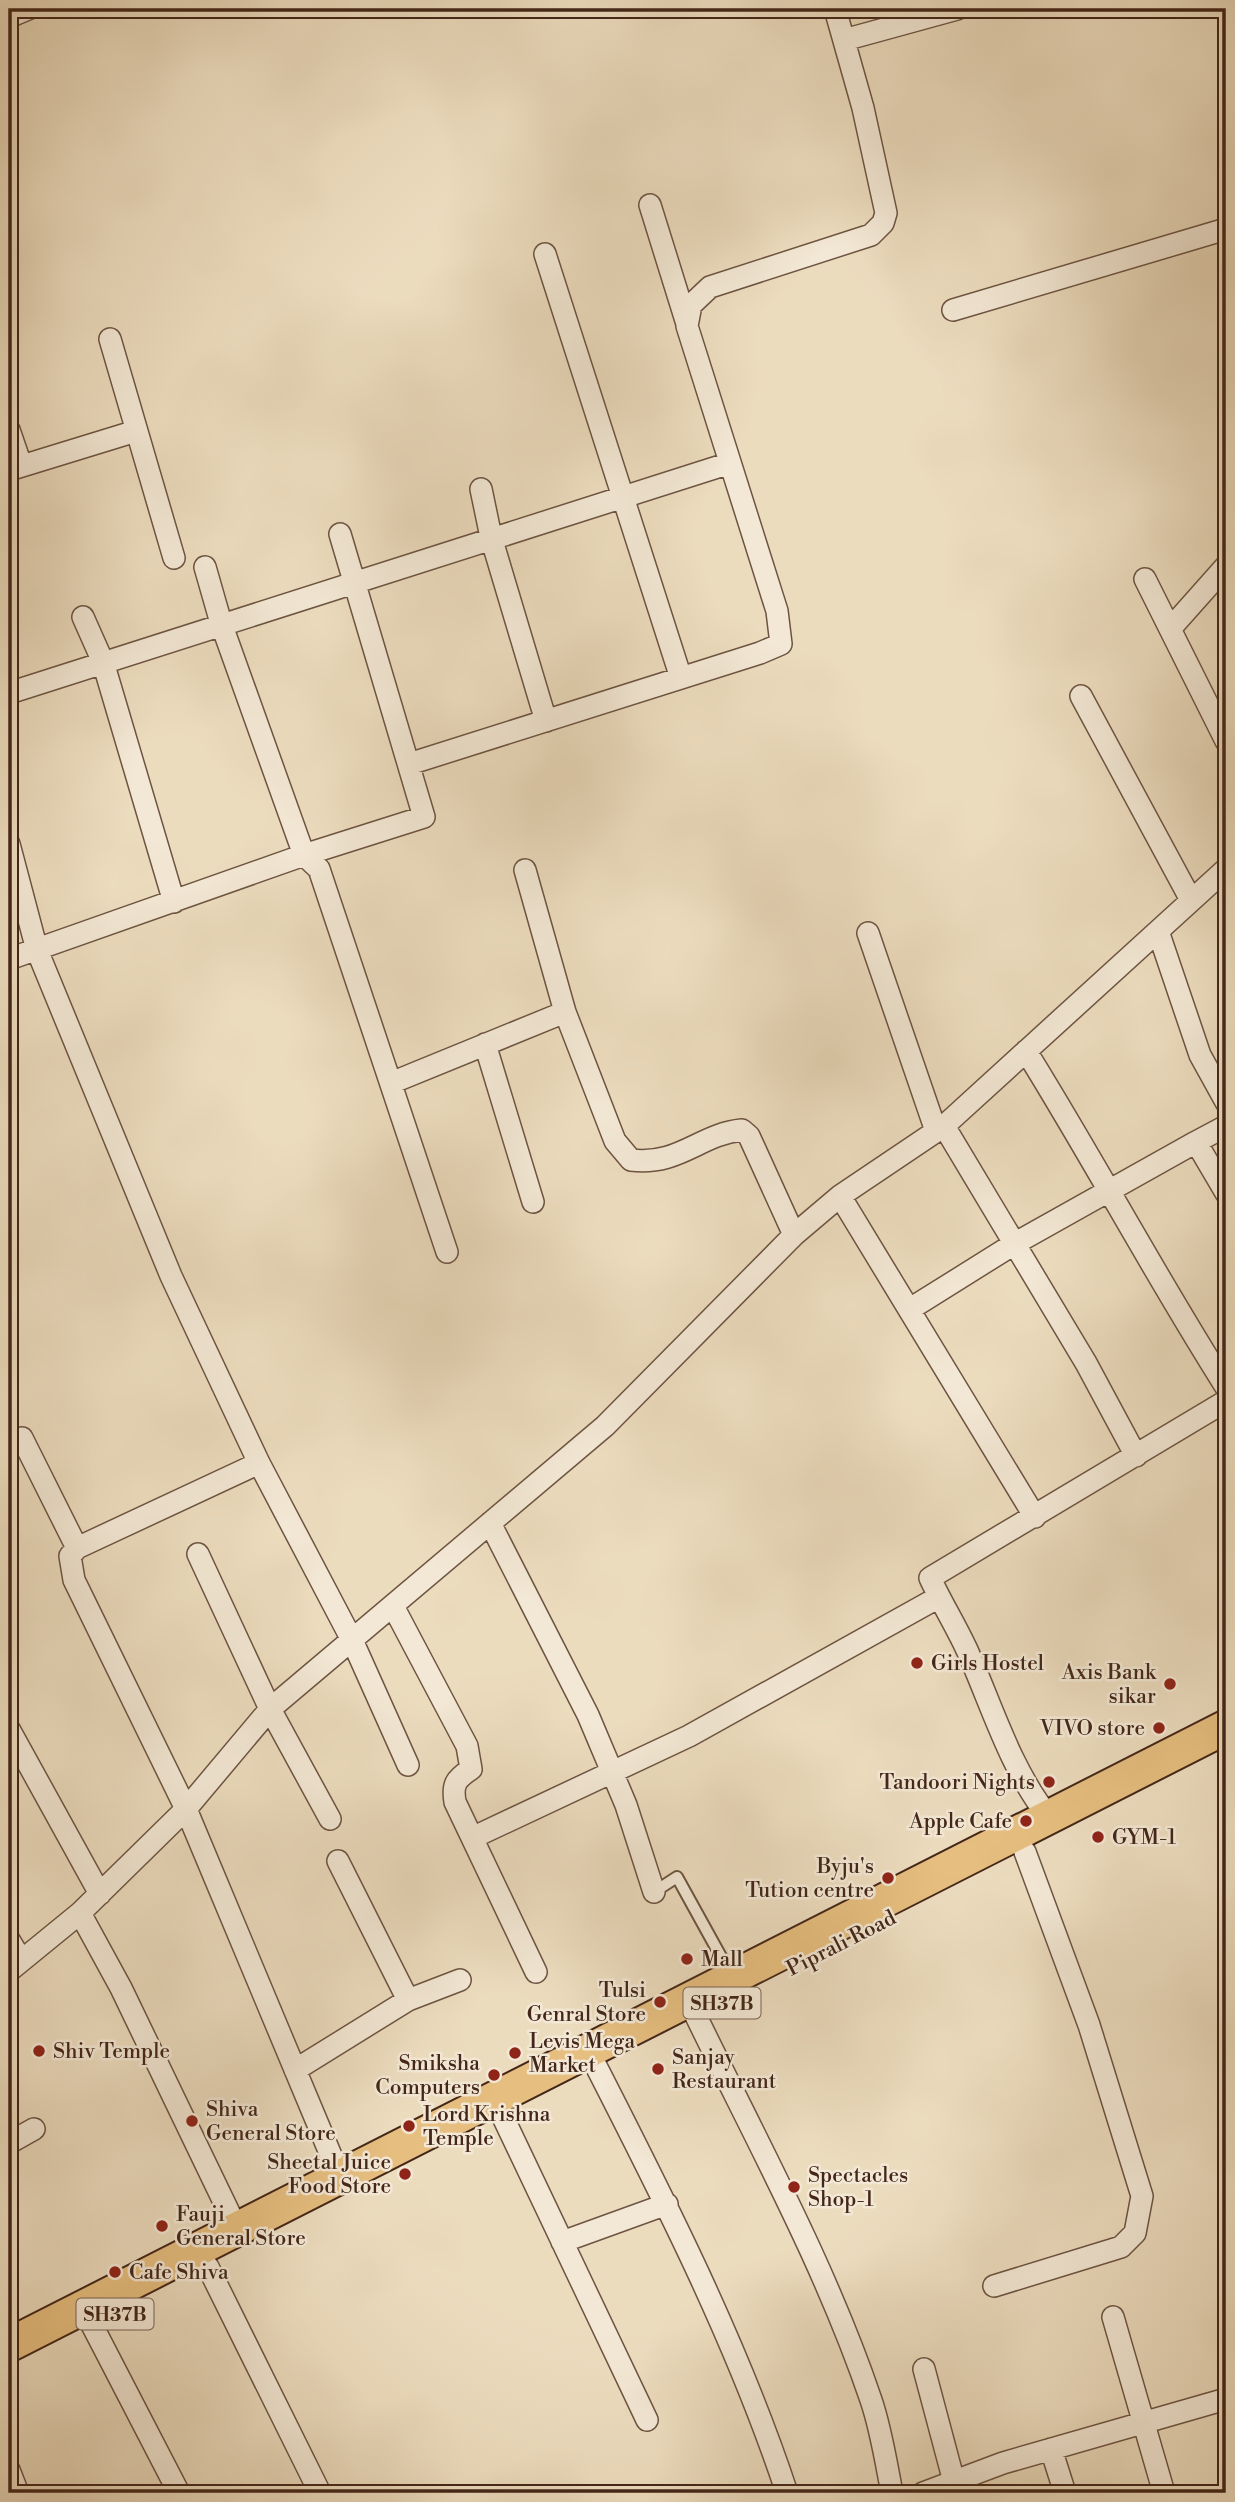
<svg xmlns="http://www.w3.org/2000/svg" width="1235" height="2502" viewBox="0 0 1235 2502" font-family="'Libre Bodoni',serif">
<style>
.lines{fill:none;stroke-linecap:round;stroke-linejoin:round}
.service-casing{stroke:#6d5442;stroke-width:14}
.minor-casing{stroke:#6d5442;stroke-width:24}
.primary-casing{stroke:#432619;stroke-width:37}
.service{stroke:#f3e8d5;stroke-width:10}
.minor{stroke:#f3e8d5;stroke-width:21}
.primary{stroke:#e6be7f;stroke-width:33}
.poi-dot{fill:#8f2418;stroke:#f3e8d5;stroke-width:2.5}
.labels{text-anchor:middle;stroke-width:5;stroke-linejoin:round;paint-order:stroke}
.shield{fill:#f3e8d5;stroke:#786051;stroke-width:2}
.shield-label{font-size:19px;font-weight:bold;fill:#432619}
.poi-label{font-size:21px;fill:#432619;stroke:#f3e8d5;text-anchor:start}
.street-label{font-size:21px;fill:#432619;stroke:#f3e8d5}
</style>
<rect width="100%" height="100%" fill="#ecdcbe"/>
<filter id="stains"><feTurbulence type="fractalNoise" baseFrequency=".00286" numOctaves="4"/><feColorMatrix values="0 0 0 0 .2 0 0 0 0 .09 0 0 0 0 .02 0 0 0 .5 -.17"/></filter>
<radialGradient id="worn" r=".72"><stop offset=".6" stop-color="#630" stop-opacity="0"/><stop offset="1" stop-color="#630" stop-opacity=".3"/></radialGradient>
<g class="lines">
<g class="service-casing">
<path id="service" d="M654 1892 677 1877 730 1973"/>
</g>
<g class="minor-casing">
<path id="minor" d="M9 17 28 9
M844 40 957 9
M650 205 687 324
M545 254 681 678
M953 310 1226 229
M110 339 174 558
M9 430 21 465
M9 470 136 431
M481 489 491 537 546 721
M1145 579 1226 741
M83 617 103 662 174 902
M1170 629 1226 566
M9 693 730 463
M1081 696 1191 900
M409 764 760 653 781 644 777 611 687 326 691 305 710 287 871 235 883 223 886 213 863 108 835 9
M9 844 37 950 171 1276 259 1463 352 1640 408 1765
M304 855 319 869 447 1252
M304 855 424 817 340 534
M525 870 565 1012 615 1141 631 1160C679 1166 700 1134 742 1130L749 1136 794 1235
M1158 931 1200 1055 1226 1102
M868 933 936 1131
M9 959 304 855 221 623 205 567
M485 1044 533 1202
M1026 1051C1095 1162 1156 1277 1226 1387
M391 1083 565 1012
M944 1126 1086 1363 1136 1456
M1226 1126 1196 1142 1226 1193
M840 1196 1035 1517
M910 1309 1014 1244 1196 1142
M22 1438 77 1548
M259 1463 77 1548 70 1556 74 1580 186 1809 340 2177
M490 1523 588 1715 626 1805 654 1892
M198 1554 270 1709 330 1819
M393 1606 467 1746 471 1769C456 1779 452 1784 455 1802L536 1972
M9 1729 100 1894
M1048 1816C1010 1768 992 1706 967 1650 956 1626 941 1602 930 1578L1226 1401
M474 1837 689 1736 939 1597
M80 1913 121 1988 237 2229
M9 1940 21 1960
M9 1971 80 1913 186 1809 270 1709 605 1426 794 1235 840 1196 944 1126 1226 869
M408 2000 460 1980
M696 2016C757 2142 826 2267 871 2400 881 2429 886 2462 892 2493
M596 2066C667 2205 738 2345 787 2493
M295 2070 408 2000 338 1861
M502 2115 647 2420
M9 2143 34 2129
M562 2242 667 2204
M208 2267 320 2493
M994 2286 1121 2247 1135 2233 1142 2196 1089 2025 1025 1852
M1113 2317 1164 2493
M92 2325 179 2493
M924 2369 957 2493
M1051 2449 1065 2493
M9 2470 18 2493
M923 2493 1003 2463 1226 2399"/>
</g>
<g class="primary-casing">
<path id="primary" d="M9 2345 1226 1727"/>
</g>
<use href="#service" class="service"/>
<use href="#minor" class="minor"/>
<use href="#primary" class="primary"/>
</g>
<g class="poi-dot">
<circle cx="917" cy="1663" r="7"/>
<circle cx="1170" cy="1684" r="7"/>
<circle cx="1159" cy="1728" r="7"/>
<circle cx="1049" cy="1782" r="7"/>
<circle cx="1026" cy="1821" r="7"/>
<circle cx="1098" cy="1837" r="7"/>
<circle cx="888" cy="1878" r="7"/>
<circle cx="687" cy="1959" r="7"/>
<circle cx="660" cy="2002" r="7"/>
<circle cx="39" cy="2051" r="7"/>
<circle cx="515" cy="2053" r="7"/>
<circle cx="658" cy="2069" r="7"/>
<circle cx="494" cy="2075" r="7"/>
<circle cx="192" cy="2121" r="7"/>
<circle cx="409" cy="2126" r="7"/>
<circle cx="405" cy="2174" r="7"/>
<circle cx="794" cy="2187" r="7"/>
<circle cx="162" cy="2226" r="7"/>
<circle cx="115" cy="2272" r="7"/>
</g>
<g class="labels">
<g class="shield">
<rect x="683.5" y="1987.5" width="77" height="31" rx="5"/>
<rect x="76.5" y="2298.5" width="77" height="31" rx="5"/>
</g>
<g class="shield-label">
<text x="722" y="2010">SH37B</text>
<text x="115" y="2321">SH37B</text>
</g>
<g class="poi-label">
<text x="931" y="1670">Girls Hostel</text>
<text x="1156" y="1679" text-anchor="end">Axis Bank<tspan x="1156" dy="24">sikar</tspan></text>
<text x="1145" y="1735" text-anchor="end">VIVO store</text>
<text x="1035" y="1789" text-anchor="end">Tandoori Nights</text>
<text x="1012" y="1828" text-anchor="end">Apple Cafe</text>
<text x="1112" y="1844">GYM-1</text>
<text x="874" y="1873" text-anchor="end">Byju's<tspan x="874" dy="24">Tution centre</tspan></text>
<text x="701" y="1966">Mall</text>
<text x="646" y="1997" text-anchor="end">Tulsi<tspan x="646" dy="24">Genral Store</tspan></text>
<text x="529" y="2048">Levis Mega<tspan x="529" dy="24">Market</tspan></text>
<text x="53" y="2058">Shiv Temple</text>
<text x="672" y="2064">Sanjay<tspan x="672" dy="24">Restaurant</tspan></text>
<text x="480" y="2070" text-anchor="end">Smiksha<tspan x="480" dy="24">Computers</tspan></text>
<text x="206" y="2116">Shiva<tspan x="206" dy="24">General Store</tspan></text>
<text x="423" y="2121">Lord Krishna<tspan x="423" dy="24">Temple</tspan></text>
<text x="391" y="2169" text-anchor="end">Sheetal Juice<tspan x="391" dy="24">Food Store</tspan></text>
<text x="808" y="2182">Spectacles<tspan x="808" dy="24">Shop-1</tspan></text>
<text x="176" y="2221">Fauji<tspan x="176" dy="24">General Store</tspan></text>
<text x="129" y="2279">Cafe Shiva</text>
</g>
<g class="street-label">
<text transform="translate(841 1943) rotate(-27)" y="7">Piprali Road</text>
</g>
</g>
<rect width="1235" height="2502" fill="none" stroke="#ecdcbe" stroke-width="35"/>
<rect x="10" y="10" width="1214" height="2481" fill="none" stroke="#432619" stroke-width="3.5"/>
<rect x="18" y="18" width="1200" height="2467" fill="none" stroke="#432619" stroke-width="2"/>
<rect width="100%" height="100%" filter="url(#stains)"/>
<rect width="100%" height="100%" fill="url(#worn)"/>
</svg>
